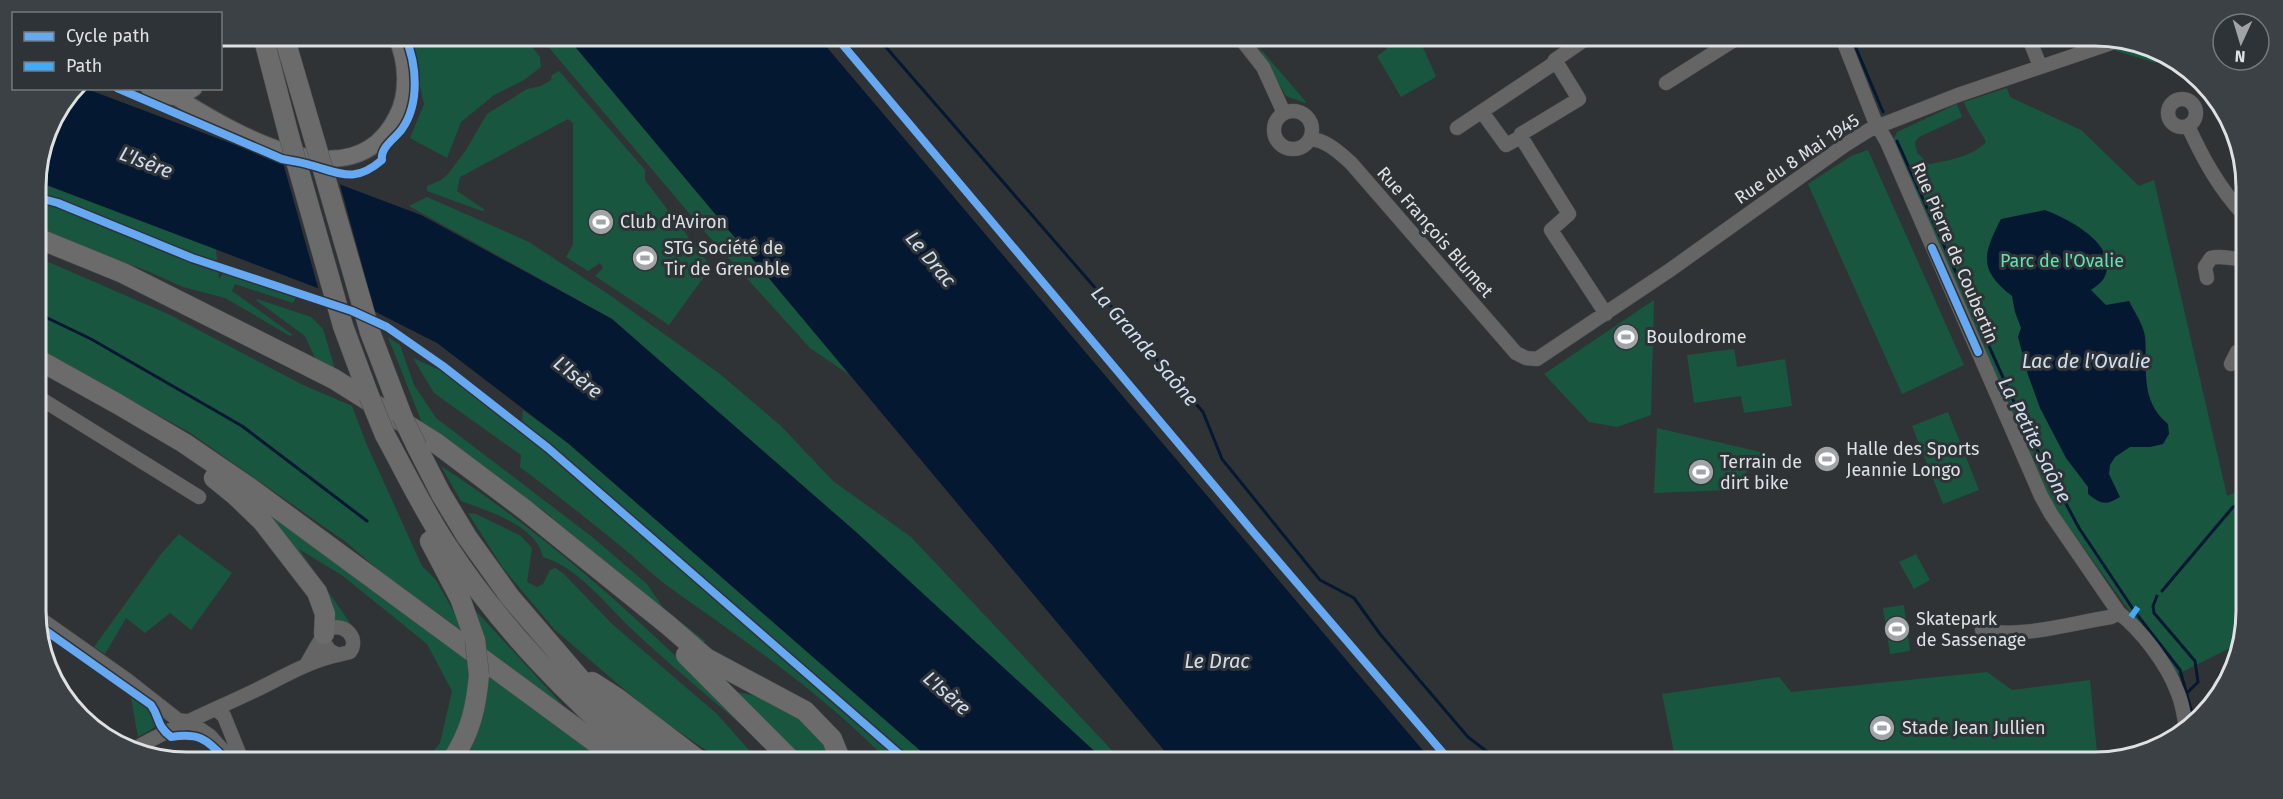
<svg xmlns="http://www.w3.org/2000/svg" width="2283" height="799" viewBox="0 0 2283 799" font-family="'Fira Sans',sans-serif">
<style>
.green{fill:#195640}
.water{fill:#051831}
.pier{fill:#303335}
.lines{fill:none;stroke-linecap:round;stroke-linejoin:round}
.stream{stroke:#051831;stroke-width:3}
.minor-casing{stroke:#4d4f50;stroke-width:15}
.major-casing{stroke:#4d4f50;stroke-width:18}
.highway-casing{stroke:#4d4f50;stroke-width:21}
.minor{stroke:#666565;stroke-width:14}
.major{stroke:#706f6f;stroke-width:16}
.highway{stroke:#6c6b6c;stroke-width:20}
.highway-bridge-casing{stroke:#4d4f50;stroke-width:21;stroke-linecap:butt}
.highway-bridge{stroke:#6c6b6c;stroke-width:20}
.quiet{stroke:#42abf6;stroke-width:6;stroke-dasharray:12 6;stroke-linecap:butt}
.cycleway-casing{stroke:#2e3337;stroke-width:11}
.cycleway{stroke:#66a8f1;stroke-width:8}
.labels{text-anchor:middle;stroke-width:6;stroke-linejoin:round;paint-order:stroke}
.street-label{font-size:18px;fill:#dee1e4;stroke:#2e3337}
.poi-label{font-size:18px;fill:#dee1e4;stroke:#2e3337;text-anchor:start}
.park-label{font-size:18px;fill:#63e3b1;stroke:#2e3337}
.water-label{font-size:20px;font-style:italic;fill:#d1deef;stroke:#2e3337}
.rim{fill:none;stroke:#dee1e4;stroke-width:3}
</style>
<rect width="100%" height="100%" fill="#303335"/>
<path class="green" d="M409 37H524L540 57 541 67 524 80 494 95 461 122 447 158 410 138 424 104Z
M540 37H567L851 376 810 348 705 232Z
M1383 39H1419L1436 76 1434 78 1401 97 1377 56 1387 49Z
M2137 43 2155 54 2156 63 2113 50Z
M1258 46 1306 102 1305 103 1286 96Z
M559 71 645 170V180L711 267 669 325 595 276 603 268 600 263 588 271 566 257 573 245V123L568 119 460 177 457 191 485 210 482 211 427 191V186L441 180 448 174 466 150 487 114 527 89 541 86 551 80 552 75Z
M2007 88 2010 97 2081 130 2139 186 2154 180 2227 496 2243 489 2242 642 2176 675 2051 503 1892 143 1897 132 1957 104 1962 117 1919 137 1915 142 1917 153 1929 164C1947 161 1974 156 1986 142 1979 128 1969 116 1964 102Z
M1868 150 1964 365 1902 394 1808 184 1851 156Z
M36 181 216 249 219 279 225 270 296 297 293 303 235 284 232 291 293 335 290 336 225 298 183 287 145 270 37 230Z
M427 197 529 242 611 296 720 374 781 426 833 481 911 537 1121 760H1104L856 532 612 319 409 206Z
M37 257 168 314 303 385 352 406 366 443 422 566 436 580 466 634 381 572 346 542 189 432 37 349Z
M257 299 311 317 323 329 337 376 317 362 305 336 256 300Z
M1654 300 1651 415 1617 427 1589 422 1544 374Z
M388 337 400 345 414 385 436 418 591 536 647 584 664 609 705 641 702 646 543 510 426 433Z
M1734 349 1737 367 1785 359 1792 406 1744 413 1741 396 1694 403 1687 355Z
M413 358 448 374 521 434 523 410 569 444 931 760H887C822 693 745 641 669 587 651 574 635 557 617 543 585 517 553 492 520 467L521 455 434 393Z
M1948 412 1979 490 1943 504 1912 426Z
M1657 428 1765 453 1729 490 1654 493Z
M441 466C559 543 662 639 759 740 719 705 677 671 638 635 610 610 579 567 543 557 536 526 489 511 461 501Z
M251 504 272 513 471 660C467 701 467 723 442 758H428L440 743 452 691 427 644 343 576 299 549 352 626 338 622 329 624Z
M468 513 476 514 521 536 532 548 527 582 537 587 543 584 550 570 555 568 563 573 612 624 717 714 757 759H719L653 714 555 630 503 568Z
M179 534 232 573 191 630 170 613 145 633 126 618 105 654 94 647 161 554Z
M1916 554 1930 580 1914 589 1899 562Z
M464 598 581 725 482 649Z
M1904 605 1910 651 1890 654 1883 608Z
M483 670 602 759H459Z
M1987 672 2012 690 2090 680 2098 763 1676 762 1662 694 1779 677 1791 692Z
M737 692 776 700 816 727 830 749V759H804Z
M133 695C145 703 157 711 155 727L138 737 131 697Z"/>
<path class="water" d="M567 37 819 38 1432 761 1172 760Z
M75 89H87L421 215 612 319 856 532 1104 760H931L569 444 437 343 370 309 320 289 36 181 48 129Z
M2045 210C2069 219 2121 246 2104 278 2102 282 2095 287 2091 290L2106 305 2129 301C2134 311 2143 324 2145 336 2148 369 2139 400 2168 424L2169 434 2163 444 2150 447H2130L2115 457 2110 465 2109 474 2120 497C2105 506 2101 504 2088 494V487L2066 458 2040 408 2028 375 2018 337 2021 328 2015 312 2012 296C1978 270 1983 254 2001 219Z
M2242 647V651L2222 695 2211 707C2211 682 2222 662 2242 647Z"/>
<path class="pier" d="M282 159 339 181 376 316 319 291Z"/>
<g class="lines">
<path class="stream" d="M878 38 1203 412 1222 459 1320 580 1354 598 1380 634 1468 737 1499 761
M1853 41 1883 112
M1897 141 2027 431 2079 528 2135 612 2180 670 2195 724
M37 313 91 339 242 426 367 521
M2162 591 2233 507 2242 503
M2157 596 2153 606 2154 613 2195 661 2198 682 2188 692"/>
<g class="minor-casing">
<path id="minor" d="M1241 39 1263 67 1284 113
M1843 40 1874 119 1887 142 2041 496 2051 514 2119 613C2141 630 2167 664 2177 691 2183 704 2184 718 2187 732
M2030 41 2040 66
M1666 83 1734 40
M2168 113a14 14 0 1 1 28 0a14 14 0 1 1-28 0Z
M1274 130a19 19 0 1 1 38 0a19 19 0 1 1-38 0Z
M1482 112 1506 145 1521 137 1569 214 1551 230 1606 314
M2188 126C2203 159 2219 188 2244 215
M1457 128 1553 64 1555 60 1584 40
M1521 137V134L1579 99 1555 60
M1311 139C1326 140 1340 153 1351 163L1516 353 1526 358 1537 359 1670 270 1845 145 1869 130 1958 95 2117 41
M2207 278 2205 267 2211 258C2224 254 2230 261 2244 258
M2231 364 2237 352 2243 353
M38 397 199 497
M39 618 127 680 178 720 190 722 210 736 230 758
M1982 630C2021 639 2071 623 2111 617L2119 613
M306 665C311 657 323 633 329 629 344 622 360 638 350 652L338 655 329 650 322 639
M216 709 224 716 241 758
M134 749C173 727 214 710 254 691 281 678 309 661 338 655"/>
</g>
<g class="major-casing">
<path id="major" d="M149 88C164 100 179 99 194 88
M176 97C233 132 353 206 397 116 409 93 407 60 396 37"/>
</g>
<g class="highway-casing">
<path id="highway" d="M263 36 289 136
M284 36 315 142
M37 238 123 273 334 379 436 443 524 509 668 625 706 658 805 711 832 739 840 759
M343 326 369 396
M370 332 402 416
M37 359 116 403 184 443 250 488 618 759
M385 435C406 473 425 514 450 550 503 630 569 697 641 759
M417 447 441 494 467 537 510 597 601 703 664 759
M214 478 235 495 262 521 317 592 325 614 324 634
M430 541 460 598 475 640
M686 655 790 759
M592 682 617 698 697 759
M453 759C471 730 476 708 479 675"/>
</g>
<use href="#minor" class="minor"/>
<use href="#major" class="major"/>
<use href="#highway" class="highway"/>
<g class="highway-bridge-casing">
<path id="highway-bridge" d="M289 136 343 326
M315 142 370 332
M369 396 385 435
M402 416 417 447
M475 640 479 675"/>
</g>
<use href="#highway-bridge" class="highway-bridge"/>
<path class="quiet" d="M2131 617 2138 607"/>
<g class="cycleway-casing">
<path id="cycleway" d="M837 38 1254 533 1450 761
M117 88 282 159C291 161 301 162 310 165 341 173 354 184 382 160 380 147 395 139 402 129 420 103 417 64 405 37
M36 197 58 203 192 258 352 311 387 327 443 366 548 448 906 760
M1932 248 1978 352
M39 626 151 705C161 719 155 724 171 737 198 733 206 738 224 758"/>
</g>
<use href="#cycleway" class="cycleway"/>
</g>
<defs>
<g id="stadium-disc" transform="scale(1.35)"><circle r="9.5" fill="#a1a4a7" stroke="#2e3337"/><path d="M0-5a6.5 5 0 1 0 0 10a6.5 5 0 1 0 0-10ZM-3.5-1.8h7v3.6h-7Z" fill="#fff"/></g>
</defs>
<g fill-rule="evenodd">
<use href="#stadium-disc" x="601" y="222"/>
<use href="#stadium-disc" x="645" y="258"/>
<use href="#stadium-disc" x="1626" y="337"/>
<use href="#stadium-disc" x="1827" y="459"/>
<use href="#stadium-disc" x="1701" y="472"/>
<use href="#stadium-disc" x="1897" y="629"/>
<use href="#stadium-disc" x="1882" y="728"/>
</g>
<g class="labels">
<g class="street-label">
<text transform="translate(1797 159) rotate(-34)" y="6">Rue du 8 Mai 1945</text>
<text transform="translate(1435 232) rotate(49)" y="6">Rue François Blumet</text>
<text transform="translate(1955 253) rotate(67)" y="6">Rue Pierre de Coubertin</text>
</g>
<g class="poi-label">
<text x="620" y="228">Club d'Aviron</text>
<text x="664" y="254">STG Société de<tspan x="664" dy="21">Tir de Grenoble</tspan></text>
<text x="1646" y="343">Boulodrome</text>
<text x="1846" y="455">Halle des Sports<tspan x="1846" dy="21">Jeannie Longo</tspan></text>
<text x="1720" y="468">Terrain de<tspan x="1720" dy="21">dirt bike</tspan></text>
<text x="1916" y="625">Skatepark<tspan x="1916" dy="21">de Sassenage</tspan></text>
<text x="1902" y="734">Stade Jean Jullien</text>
</g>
<g class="park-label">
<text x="2062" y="267">Parc de l'Ovalie</text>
</g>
<g class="water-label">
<text transform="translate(146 162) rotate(21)" y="7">L'Isère</text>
<text transform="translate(931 259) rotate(50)" y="7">Le Drac</text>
<text transform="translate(1145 346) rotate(49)" y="7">La Grande Saône</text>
<text x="2086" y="368">Lac de l'Ovalie</text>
<text transform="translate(578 377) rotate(38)" y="7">L'Isère</text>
<text transform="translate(2035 440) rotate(63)" y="7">La Petite Saône</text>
<text x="1217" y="668">Le Drac</text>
<text transform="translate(947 693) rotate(41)" y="7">L'Isère</text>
</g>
</g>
<path d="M0 0H2283V799H0ZM187 46H2095A141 141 0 0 1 2236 187V611A141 141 0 0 1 2095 752H187A141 141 0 0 1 46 611V187A141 141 0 0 1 187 46Z" fill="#3c4145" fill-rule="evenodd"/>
<path class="rim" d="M187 46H2095A141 141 0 0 1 2236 187V611A141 141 0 0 1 2095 752H187A141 141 0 0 1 46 611V187A141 141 0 0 1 187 46Z"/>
<rect x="12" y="12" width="210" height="78" fill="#2e3337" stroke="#74797c" stroke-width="1.5"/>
<rect x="24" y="32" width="30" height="9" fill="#66a8f1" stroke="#74797c" stroke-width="1.5"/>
<text x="66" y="42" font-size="18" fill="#dee1e4">Cycle path</text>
<rect x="24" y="62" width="30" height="9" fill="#42abf6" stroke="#74797c" stroke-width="1.5"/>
<text x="66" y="72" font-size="18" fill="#dee1e4">Path</text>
<g transform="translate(2241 42) rotate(184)"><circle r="28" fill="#2e3337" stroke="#74797c" stroke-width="1.5"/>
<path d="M0-4.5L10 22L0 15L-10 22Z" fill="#a1a4a7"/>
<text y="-9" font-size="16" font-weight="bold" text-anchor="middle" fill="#dee1e4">N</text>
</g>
</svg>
